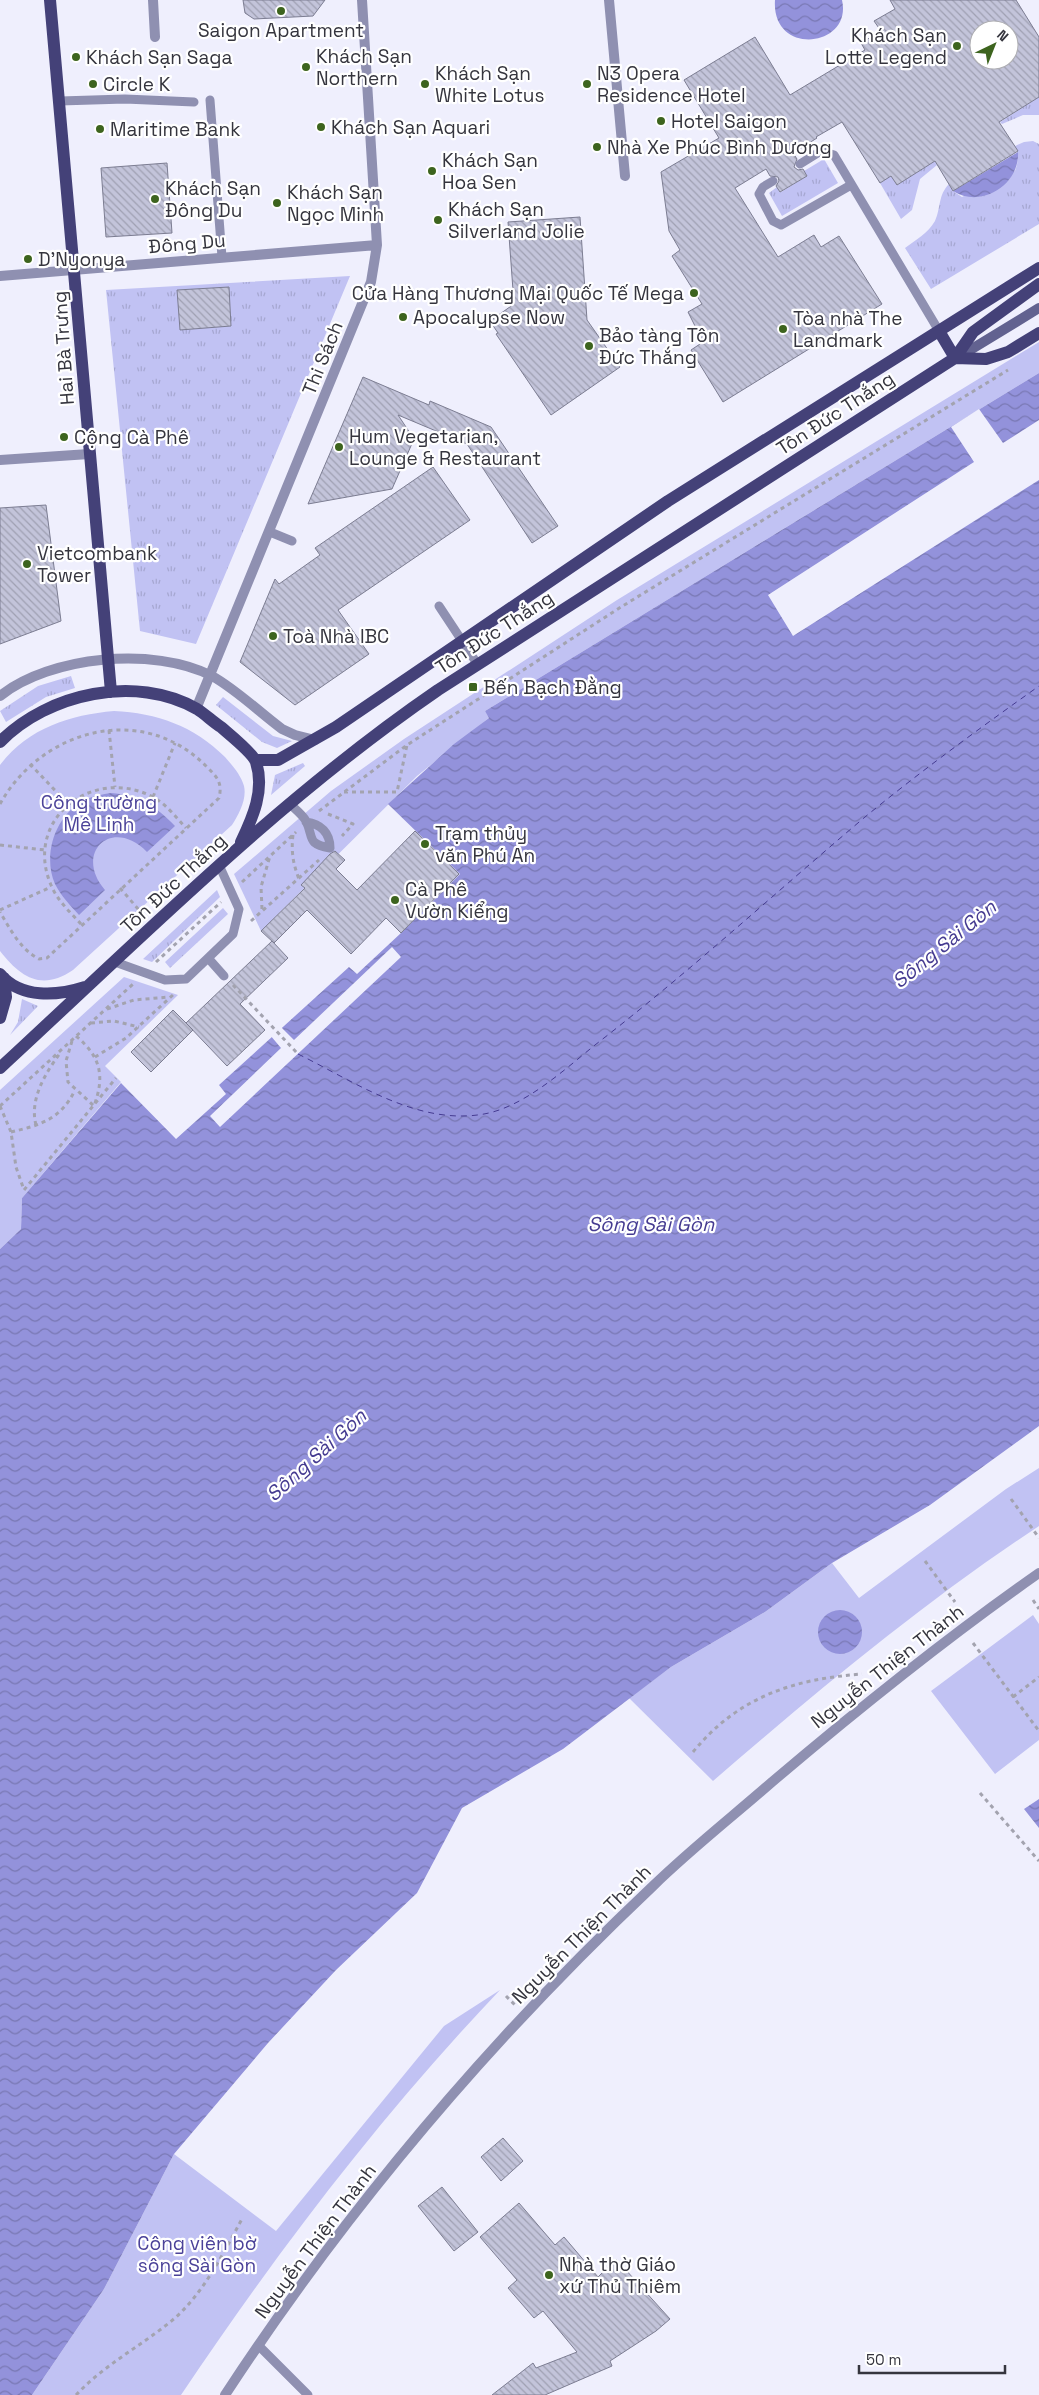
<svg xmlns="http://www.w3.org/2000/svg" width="1039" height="2395" viewBox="0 0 1039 2395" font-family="'Space Grotesk',sans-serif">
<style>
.grass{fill:url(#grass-tufts)}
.green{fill:#c1c2f3}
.water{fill:url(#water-waves)}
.pier{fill:#efeffd}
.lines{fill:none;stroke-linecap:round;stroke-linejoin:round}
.ferry{stroke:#453b91;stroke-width:1;stroke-dasharray:6 5;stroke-linecap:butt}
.building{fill:url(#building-back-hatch);stroke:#7c7d92;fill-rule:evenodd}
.path{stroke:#a3a3af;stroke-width:3;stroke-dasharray:4 4;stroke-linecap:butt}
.service{stroke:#8f90b1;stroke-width:9}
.minor{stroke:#8f90b1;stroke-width:10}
.secondary{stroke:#626290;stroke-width:10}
.primary{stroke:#444178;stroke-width:12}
.poi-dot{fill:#3d641e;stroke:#fff;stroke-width:2}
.labels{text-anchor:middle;stroke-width:4.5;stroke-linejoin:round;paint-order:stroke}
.poi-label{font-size:19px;fill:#35353e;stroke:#fff;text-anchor:start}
.street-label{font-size:19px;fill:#35353e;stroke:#fff}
.park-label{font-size:19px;fill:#4b4299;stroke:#fff}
.water-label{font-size:20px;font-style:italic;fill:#453b91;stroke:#fff}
</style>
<defs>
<pattern id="grass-tufts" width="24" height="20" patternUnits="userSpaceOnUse" patternTransform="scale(1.25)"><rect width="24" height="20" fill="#c1c2f3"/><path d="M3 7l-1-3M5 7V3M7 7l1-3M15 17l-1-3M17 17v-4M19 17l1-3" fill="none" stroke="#a6a7d1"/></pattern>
<pattern id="water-waves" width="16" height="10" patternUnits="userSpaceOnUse" patternTransform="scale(1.25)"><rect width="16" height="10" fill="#9392db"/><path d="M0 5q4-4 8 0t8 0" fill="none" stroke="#7978b3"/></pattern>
<pattern id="building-back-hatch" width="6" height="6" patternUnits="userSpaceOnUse" patternTransform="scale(1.25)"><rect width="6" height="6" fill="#c3c4da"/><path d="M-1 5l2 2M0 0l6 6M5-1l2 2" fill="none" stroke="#9fa0b2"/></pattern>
</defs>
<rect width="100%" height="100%" fill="#efeffd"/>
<path class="grass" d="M1039 97V115H1023L1002 124 1000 122Z
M1033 141 1039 144V224L931 289 905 248C916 240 928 233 935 221 941 208 938 195 949 184L953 191 962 197 1015 171C1018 162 1020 155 1015 146L1024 142Z
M824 159 838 183 782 216 769 193 777 187 781 192 807 176 804 171Z
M935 161 937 165 920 179 912 210 901 219 880 183 891 176 897 185Z
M350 276 196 644 140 631 106 290Z
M71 676 75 688 46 697 6 722 0 711 38 686Z
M223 697 273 736 292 741 277 748 262 742 216 705Z
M303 763 305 766 271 795 275 775Z
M217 890 220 897 152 962 143 959Z
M223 908 228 914 170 968 165 962Z
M22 999 38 1006 10 1035 18 1022Z"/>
<path class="green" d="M1039 342V373L485 711 490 717 417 776 261 931 234 874 331 791 404 739 617 600Z
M114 711C157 713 194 726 225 757 232 765 241 775 244 786 247 799 239 814 232 825L73 970C42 991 21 978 0 951V765C28 728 70 715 114 711Z
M124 977 178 995 105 1066 121 1082 22 1198 21 1229 0 1249V1090Z
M1039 1468V1526C924 1602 817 1691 713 1781L629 1698 671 1667 765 1612 832 1563 859 1598 1006 1489Z
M1033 1615 1039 1624V1740L995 1774 931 1691Z
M500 1990C381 2115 277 2252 181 2395H32L104 2289 174 2154 276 2231 444 2026Z"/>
<path class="water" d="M775 0H842C853 48 771 57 775 0Z
M1018 152C1020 185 981 209 953 191Z
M1039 373V1426L930 1505 832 1563 765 1612 671 1667 563 1749 462 1808 417 1893 336 1970 268 2043 174 2154 104 2289 32 2395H0V1249L21 1229 22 1198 121 1083 176 1139 226 1094 219 1085 349 967 357 974 401 933 460 874 388 804 454 744 489 718 485 711Z
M111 793C139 795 156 806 175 826L147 852C112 816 73 853 105 890L79 915C70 905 61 896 55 884 42 854 56 814 85 800 93 796 103 794 111 793Z
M818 1632a22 22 0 1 1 44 0a22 22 0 1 1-44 0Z
M1039 1799V1828L1024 1809Z"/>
<path class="pier" d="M979 409 1003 443 1039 420V480L793 636 768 595 974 462 951 427Z
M392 947 401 957 220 1127 210 1116 281 1048 270 1035 280 1026 294 1040Z"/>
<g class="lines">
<path class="ferry" d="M298 1054C355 1082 418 1126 484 1114 524 1107 564 1070 595 1045 688 973 775 893 865 817 921 771 980 728 1039 686"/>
</g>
<path class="building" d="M243 0H325L313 16 254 19 245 13Z
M890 0H1016L1039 37V97L999 122 1018 151 953 191 935 161 897 185 891 176 880 183 842 122 816 137 817 138 793 153 797 159 794 167 798 170 803 169 807 176 780 192 776 186 779 181 778 177 770 176 766 169 735 188 778 257 814 235 821 247 839 236 882 304 723 402 691 350 703 342 688 312 702 304 672 256 680 250 669 231 661 172 719 138 684 80 755 37 790 95 865 50 861 43 881 31 874 21 895 9ZM979 30H1009V60H979Z
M167 163 172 233 106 237 101 168Z
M580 217 587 320 620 367 551 415 496 334 498 333 490 321 514 304 508 222Z
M229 287 231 326 180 330 177 290Z
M363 377 429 405 430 401 491 427 558 526 532 543 467 444 398 415 414 439 392 489 308 504Z
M433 467 470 520 338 610 369 654 295 705 240 662 275 579 279 584 320 555 315 548Z
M46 505 61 621 0 644V508Z
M415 831 459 874 401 933 386 918 351 954 307 910 274 943 261 931 305 888 301 885 330 854 335 851 345 860 336 869 357 890Z
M272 941 288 958 240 1004 265 1030 227 1066 186 1023Z
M173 1010 193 1030 151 1072 131 1052Z
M503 2138 523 2161 501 2181 481 2157Z
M442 2187 478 2232 454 2251 418 2206Z
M519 2203 555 2245 564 2237 598 2277 616 2259 670 2319 656 2331 610 2361 612 2366 545 2395H492L533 2363 536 2368 577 2352 543 2311 534 2318 508 2288 517 2280 480 2237Z"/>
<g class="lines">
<path class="path" d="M109 730 115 787
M30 764 68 804
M344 792H397L407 745
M153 797 175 743
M0 804C41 730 141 701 206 766 216 776 223 782 219 798L47 958 39 959C21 950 10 929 0 912
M319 811 407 745 621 607 1008 370
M328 814 353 824 342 836
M293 835C291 851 293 864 299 879
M0 845 45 850
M242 882 296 832
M120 888 139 910
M262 909 261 887 270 856
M0 910 51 887
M251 921 319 860
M81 924C70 912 57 900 51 885 23 820 92 765 153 797 166 804 176 817 186 828
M156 962 221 902
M233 985 298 1054
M107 1009 134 1000 169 997
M91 1023 114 1021 139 1027
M72 1041 66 1061 68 1082 94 1106C105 1076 101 1057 76 1036
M95 1057 126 1038 174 994
M0 1106 133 984
M0 1106 11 1132 16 1167 24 1190 116 1078
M36 1125C29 1099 46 1072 61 1052
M11 1132C41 1125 61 1119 75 1090
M1011 1499 1039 1538
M925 1561 955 1602
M1033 1600 1039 1609
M973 1643 1039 1731
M1013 1697 1039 1677
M693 1752C738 1697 793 1679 862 1674
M980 1793 1039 1861
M506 1996 515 2005
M76 2395C105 2364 143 2345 175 2318 205 2291 224 2252 243 2217"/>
<path class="service" d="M210 100 222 257
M60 101 125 99 194 102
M800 164 821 151 834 155 939 331
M773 181 763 187 759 194 773 221 781 225 851 185
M270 532 292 541
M439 606 478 665
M290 804C295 809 303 815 306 821 314 837 306 844 330 848 330 833 321 824 306 822
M208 958 224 976
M115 962 165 980 186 979 208 958 233 934 239 909 219 865
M259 2346 308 2395"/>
<path class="minor" d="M153 0 155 37
M609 0 625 176
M0 276 377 245
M0 460 89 454
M0 696C50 656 154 646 212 676 237 690 259 712 282 729L295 735 315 740
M196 709 371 282 377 245 362 0
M225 2395C346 2210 492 2038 653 1886 691 1849 732 1817 772 1782 858 1709 946 1638 1039 1573"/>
<path class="secondary" d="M957 358 1039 308"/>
<path class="primary" d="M50 0 111 692
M939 331 955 358
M955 358 986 359 1008 352 1039 333
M0 742C48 693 136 674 197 709 205 714 213 722 221 727 229 734 253 753 256 762 265 790 253 817 241 842
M255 760H278L336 727 668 501 1039 268
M0 974C21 999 57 996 85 987
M0 1018 6 997 4 978
M0 1068C142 937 279 799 438 690L955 358 973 332 1039 284"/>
</g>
<g class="poi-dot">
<circle cx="281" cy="11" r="5"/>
<circle cx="957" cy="46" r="5"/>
<circle cx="76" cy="57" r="5"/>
<circle cx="306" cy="67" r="5"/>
<circle cx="93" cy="84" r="5"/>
<circle cx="425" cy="84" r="5"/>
<circle cx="587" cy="84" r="5"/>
<circle cx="661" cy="121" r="5"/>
<circle cx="321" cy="127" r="5"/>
<circle cx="100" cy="129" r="5"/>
<circle cx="597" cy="147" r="5"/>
<circle cx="432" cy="171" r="5"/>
<circle cx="155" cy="199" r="5"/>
<circle cx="277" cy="203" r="5"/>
<circle cx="438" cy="220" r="5"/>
<circle cx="28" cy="259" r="5"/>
<circle cx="694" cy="293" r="5"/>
<circle cx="403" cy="317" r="5"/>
<circle cx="783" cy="329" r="5"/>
<circle cx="589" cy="346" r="5"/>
<circle cx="64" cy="437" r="5"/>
<circle cx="339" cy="447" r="5"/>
<circle cx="27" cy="564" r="5"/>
<circle cx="273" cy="636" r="5"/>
<rect x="468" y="682" width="10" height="10" rx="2.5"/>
<circle cx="425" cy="844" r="5"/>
<circle cx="395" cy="900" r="5"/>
<circle cx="549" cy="2275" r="5"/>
</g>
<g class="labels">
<g class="poi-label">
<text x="281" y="37" text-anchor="middle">Saigon Apartment</text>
<text x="947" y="42" text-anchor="end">Khách Sạn<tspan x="947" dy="22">Lotte Legend</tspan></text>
<text x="316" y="63">Khách Sạn<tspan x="316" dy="22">Northern</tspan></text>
<text x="86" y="64">Khách Sạn Saga</text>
<text x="435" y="80">Khách Sạn<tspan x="435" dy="22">White Lotus</tspan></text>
<text x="597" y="80">N3 Opera<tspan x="597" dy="22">Residence Hotel</tspan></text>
<text x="103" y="91">Circle K</text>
<text x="671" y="128">Hotel Saigon</text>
<text x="331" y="134">Khách Sạn Aquari</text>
<text x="110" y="136">Maritime Bank</text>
<text x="607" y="154">Nhà Xe Phúc Bình Dương</text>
<text x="442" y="167">Khách Sạn<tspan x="442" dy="22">Hoa Sen</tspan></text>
<text x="165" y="195">Khách Sạn<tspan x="165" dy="22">Đông Du</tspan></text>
<text x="287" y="199">Khách Sạn<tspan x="287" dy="22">Ngọc Minh</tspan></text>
<text x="448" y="216">Khách Sạn<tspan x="448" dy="22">Silverland Jolie</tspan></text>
<text x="38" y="266">D'Nyonya</text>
<text x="684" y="300" text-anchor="end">Cửa Hàng Thương Mại Quốc Tế Mega</text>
<text x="413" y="324">Apocalypse Now</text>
<text x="793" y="325">Tòa nhà The<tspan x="793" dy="22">Landmark</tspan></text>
<text x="599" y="342">Bảo tàng Tôn<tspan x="599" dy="22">Đức Thắng</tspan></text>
<text x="349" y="443">Hum Vegetarian,<tspan x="349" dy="22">Lounge &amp; Restaurant</tspan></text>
<text x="74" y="444">Cộng Cà Phê</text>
<text x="37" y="560">Vietcombank<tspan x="37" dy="22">Tower</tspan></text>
<text x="283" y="643">Toà Nhà IBC</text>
<text x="483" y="694">Bến Bạch Đằng</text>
<text x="435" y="840">Trạm thủy<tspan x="435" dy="22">văn Phú An</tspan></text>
<text x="405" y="896">Cà Phê<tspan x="405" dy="22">Vườn Kiểng</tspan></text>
<text x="559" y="2271">Nhà thờ Giáo<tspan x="559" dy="22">xứ Thủ Thiêm</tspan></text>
</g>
<g class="street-label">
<text transform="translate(187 243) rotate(-5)" y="7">Đông Du</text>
<text transform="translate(63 348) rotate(-94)" y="7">Hai Bà Trưng</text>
<text transform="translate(322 358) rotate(-68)" y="7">Thi Sách</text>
<text transform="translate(835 413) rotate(-33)" y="7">Tôn Đức Thắng</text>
<text transform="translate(494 632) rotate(-33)" y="7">Tôn Đức Thắng</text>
<text transform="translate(173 883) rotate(-43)" y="7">Tôn Đức Thắng</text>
<text transform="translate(887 1666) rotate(-38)" y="7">Nguyễn Thiện Thành</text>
<text transform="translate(581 1934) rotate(-45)" y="7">Nguyễn Thiện Thành</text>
<text transform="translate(315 2241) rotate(-53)" y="7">Nguyễn Thiện Thành</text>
</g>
<g class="park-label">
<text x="99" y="809">Công trường<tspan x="99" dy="22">Mê Linh</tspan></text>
<text x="197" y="2250">Công viên bờ<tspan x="197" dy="22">sông Sài Gòn</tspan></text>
</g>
<g class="water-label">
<text transform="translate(944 944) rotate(-39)" y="7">Sông Sài Gòn</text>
<text x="651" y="1231">Sông Sài Gòn</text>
<text transform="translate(316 1455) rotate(-42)" y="7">Sông Sài Gòn</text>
</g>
</g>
<g transform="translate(994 45) rotate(43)"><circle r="24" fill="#ffffff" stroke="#aeaeb2"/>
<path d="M0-4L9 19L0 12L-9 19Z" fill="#3d641e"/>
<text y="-8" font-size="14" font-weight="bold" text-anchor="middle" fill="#35353e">N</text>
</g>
<path d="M859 2365v8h146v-8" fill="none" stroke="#35353e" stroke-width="2.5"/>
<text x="866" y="2365" font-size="15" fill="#35353e" stroke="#ffffff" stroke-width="4" paint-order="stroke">50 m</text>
</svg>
